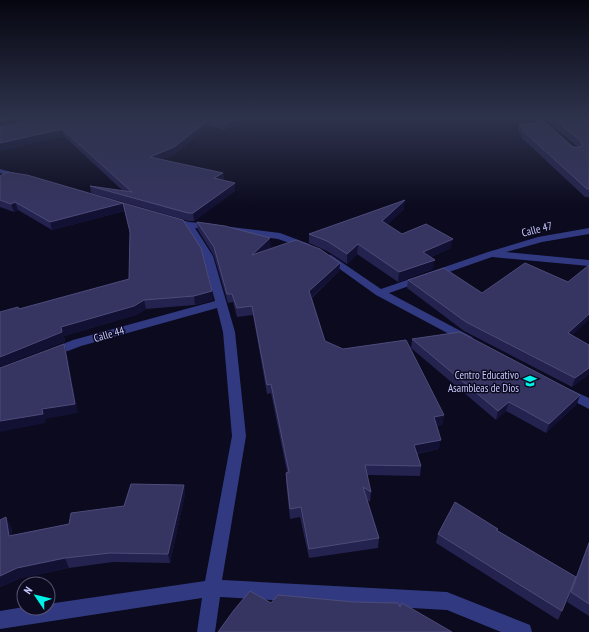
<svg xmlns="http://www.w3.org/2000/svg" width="589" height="632" viewBox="0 0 589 632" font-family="'PT Sans Narrow',sans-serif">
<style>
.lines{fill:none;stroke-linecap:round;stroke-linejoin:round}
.minor{fill:#313a81;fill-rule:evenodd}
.wall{fill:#24224e}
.shaded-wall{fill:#131133}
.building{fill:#363461;stroke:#4d4b7a}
.labels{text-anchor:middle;stroke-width:3;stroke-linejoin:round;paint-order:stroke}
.street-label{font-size:11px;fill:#c8c9ff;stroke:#0b0a1e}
.poi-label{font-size:11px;fill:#c8c9ff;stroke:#0b0a1e;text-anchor:end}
</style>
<rect width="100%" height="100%" fill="#0b0a1e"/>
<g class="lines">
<path class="minor" d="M535 119H542L557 133 552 134Z
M0 169 22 175 23 177 19 179 0 173Z
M172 217 189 222 212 224 216 227 212 230 195 228 213 256 235 332 246 436 222 580 447 592 530 625 532 632H501L447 610 220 597 215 632H197L202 598 0 629V611L24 607 48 608V604L205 581 232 436 223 332 217 308 81 346 52 357 48 356 46 353 48 350 73 340 215 301 203 256 185 227 169 222 168 220Z
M231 227 280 233 309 244 311 246 306 249 278 239 228 232 227 230Z
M589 228V234L542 242 506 252 589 260V266L492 257 389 293 472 337 474 340 472 343 468 344 376 295 323 257 325 255H331L381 289 488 252 538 237Z
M567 388 589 398V409L562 395 561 392 562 389Z"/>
</g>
<path class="wall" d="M0 119H251L225 130 209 126 175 154 162 160 223 173 224 180 223 181 235 183V191L194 221H189L91 193 90 186 123 191 64 136 0 151Z
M549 119H589V197H585L521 137V134L518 131 519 124 573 147H578L548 122Z
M0 176 123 203 125 211 52 230 18 210 14 212 0 207Z
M123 203 213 300 195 305 146 309 136 315 64 336 65 342 19 309 129 279 130 234Z
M404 209 387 225 402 234 451 248 431 257 433 269 398 282 357 254 347 264 327 251 309 243V234Z
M197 222 271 247 267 250 340 263 339 271 312 298 325 341 444 415 442 425 437 426 439 449 417 454 421 466 420 476 367 475 371 492 370 502 367 500 379 538 378 548 309 558 300 517 290 519 286 482V473L287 472 271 393 267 394 253 315 237 317 233 302 228 303 214 256 198 230Z
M408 280 482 293 572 335 589 345V374L572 387 464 331 407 288Z
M412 339 577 404 546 433 506 411 496 420 411 348Z
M184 485 185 494 170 563 113 562 69 568 21 578 0 587V520L11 526 12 535 69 524 124 506Z
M498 529 497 530 576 577 589 541V616L567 602 573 583 562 611 558 620 436 543 438 534Z"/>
<path class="shaded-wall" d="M10 119H43L0 128V121Z
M236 119H251L225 130V124Z
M209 120V126L175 154 151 165 150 157Z
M62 129 64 136 0 151V143Z
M223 173 224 180 214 186V178Z
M235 183V191L194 221 193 213Z
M405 200 404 209 381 231 382 221Z
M15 202 18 210 14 212 11 204Z
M123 203 125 211 52 230 50 222Z
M270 238 271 247 253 263 252 255Z
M453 239 451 248 422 262 423 252Z
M358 244 357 254 347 264V254Z
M435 260 433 269 398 282 399 272Z
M340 263 339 271 309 300V291Z
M212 291 213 300 195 305 194 296Z
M144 300 146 309 136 315 64 336 65 342 0 367V357L61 327Z
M589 314V320L565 342 568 333Z
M64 344 67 353 78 413 45 419 46 423 0 432V421L42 409Z
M589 368V374L572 387 575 378Z
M580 395 577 404 546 433 549 424Z
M509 402 506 411 496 420 498 411Z
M444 415 442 425 432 427 434 417Z
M441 440 439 449 413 454 414 445Z
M184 485 185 494 170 563 168 554Z
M6 517 11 526 14 545 9 536Z
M65 558 69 568 21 578 0 587V576L17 568Z"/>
<path class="building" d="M0 119H10L0 121Z
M39 119H236L225 124 209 120 174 147 150 157 223 173 214 178 235 183 193 213H188L90 186 132 192 62 129 0 143V127Z
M554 119H589V189H587L522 130H525L519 124 546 123 573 147H580L582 146 581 141Z
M7 172 27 175 123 203 50 222 15 202 11 204 0 200V176Z
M405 200 382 221 402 234 426 224 453 239 423 252 435 260 399 272 358 244 347 254 327 241 309 234Z
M123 203 183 220 201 248 212 291 194 296 144 300 134 306 61 327 62 332 0 357V312L18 307 19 309 129 279 130 232Z
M197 222 225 226 270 238 252 255 296 240 320 249 340 263 309 291 325 341 343 349 406 340 444 415 434 417 441 440 414 445 421 466 365 465 371 492 363 487 379 538 309 549 301 507 290 509 286 473 289 472 271 384 267 385 252 306 237 308 232 294H227L214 247Z
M525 263 568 282 589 265V314L568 333 589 345V368L575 378 466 322 408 280 444 268 482 293Z
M460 332 580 395 549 424 509 402 498 411 412 339Z
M64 344 75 404 42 409 43 414 0 421V368Z
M131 484 184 485 168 554 110 553 65 558 17 568 0 576V520L6 517 9 536 69 524 71 513 124 506Z
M455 502 498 529 496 530 576 577 562 611 438 534Z
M589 543V604L571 592Z
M250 591 271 603 278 595 354 602 398 603 400 607 402 603 452 632H218L234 610Z"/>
<linearGradient id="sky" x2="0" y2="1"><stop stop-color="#060610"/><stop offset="0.57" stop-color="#2e334c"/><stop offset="1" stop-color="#2e334c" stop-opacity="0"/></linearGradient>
<rect width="589" height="207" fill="url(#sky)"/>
<defs>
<g id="school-bare" transform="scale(1.08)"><path d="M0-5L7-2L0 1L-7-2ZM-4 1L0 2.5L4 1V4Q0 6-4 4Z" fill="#00f3e8" stroke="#0b0a1e" stroke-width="2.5" paint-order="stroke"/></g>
</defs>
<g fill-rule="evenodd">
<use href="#school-bare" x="530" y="381"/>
</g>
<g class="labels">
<g class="street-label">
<text transform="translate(537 229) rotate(-14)" y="4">Calle 47</text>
<text transform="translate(109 334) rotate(-16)" y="4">Calle 44</text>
</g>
<g class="poi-label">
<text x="519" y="379">Centro Educativo<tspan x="519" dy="13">Asambleas de Dios</tspan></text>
</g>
</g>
<g transform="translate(36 596) rotate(305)"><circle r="19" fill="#0b0a1e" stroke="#575678"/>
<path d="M0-3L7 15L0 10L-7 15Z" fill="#00f3e8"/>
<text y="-6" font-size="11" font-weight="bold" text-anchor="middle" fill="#c8c9ff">N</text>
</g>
</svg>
